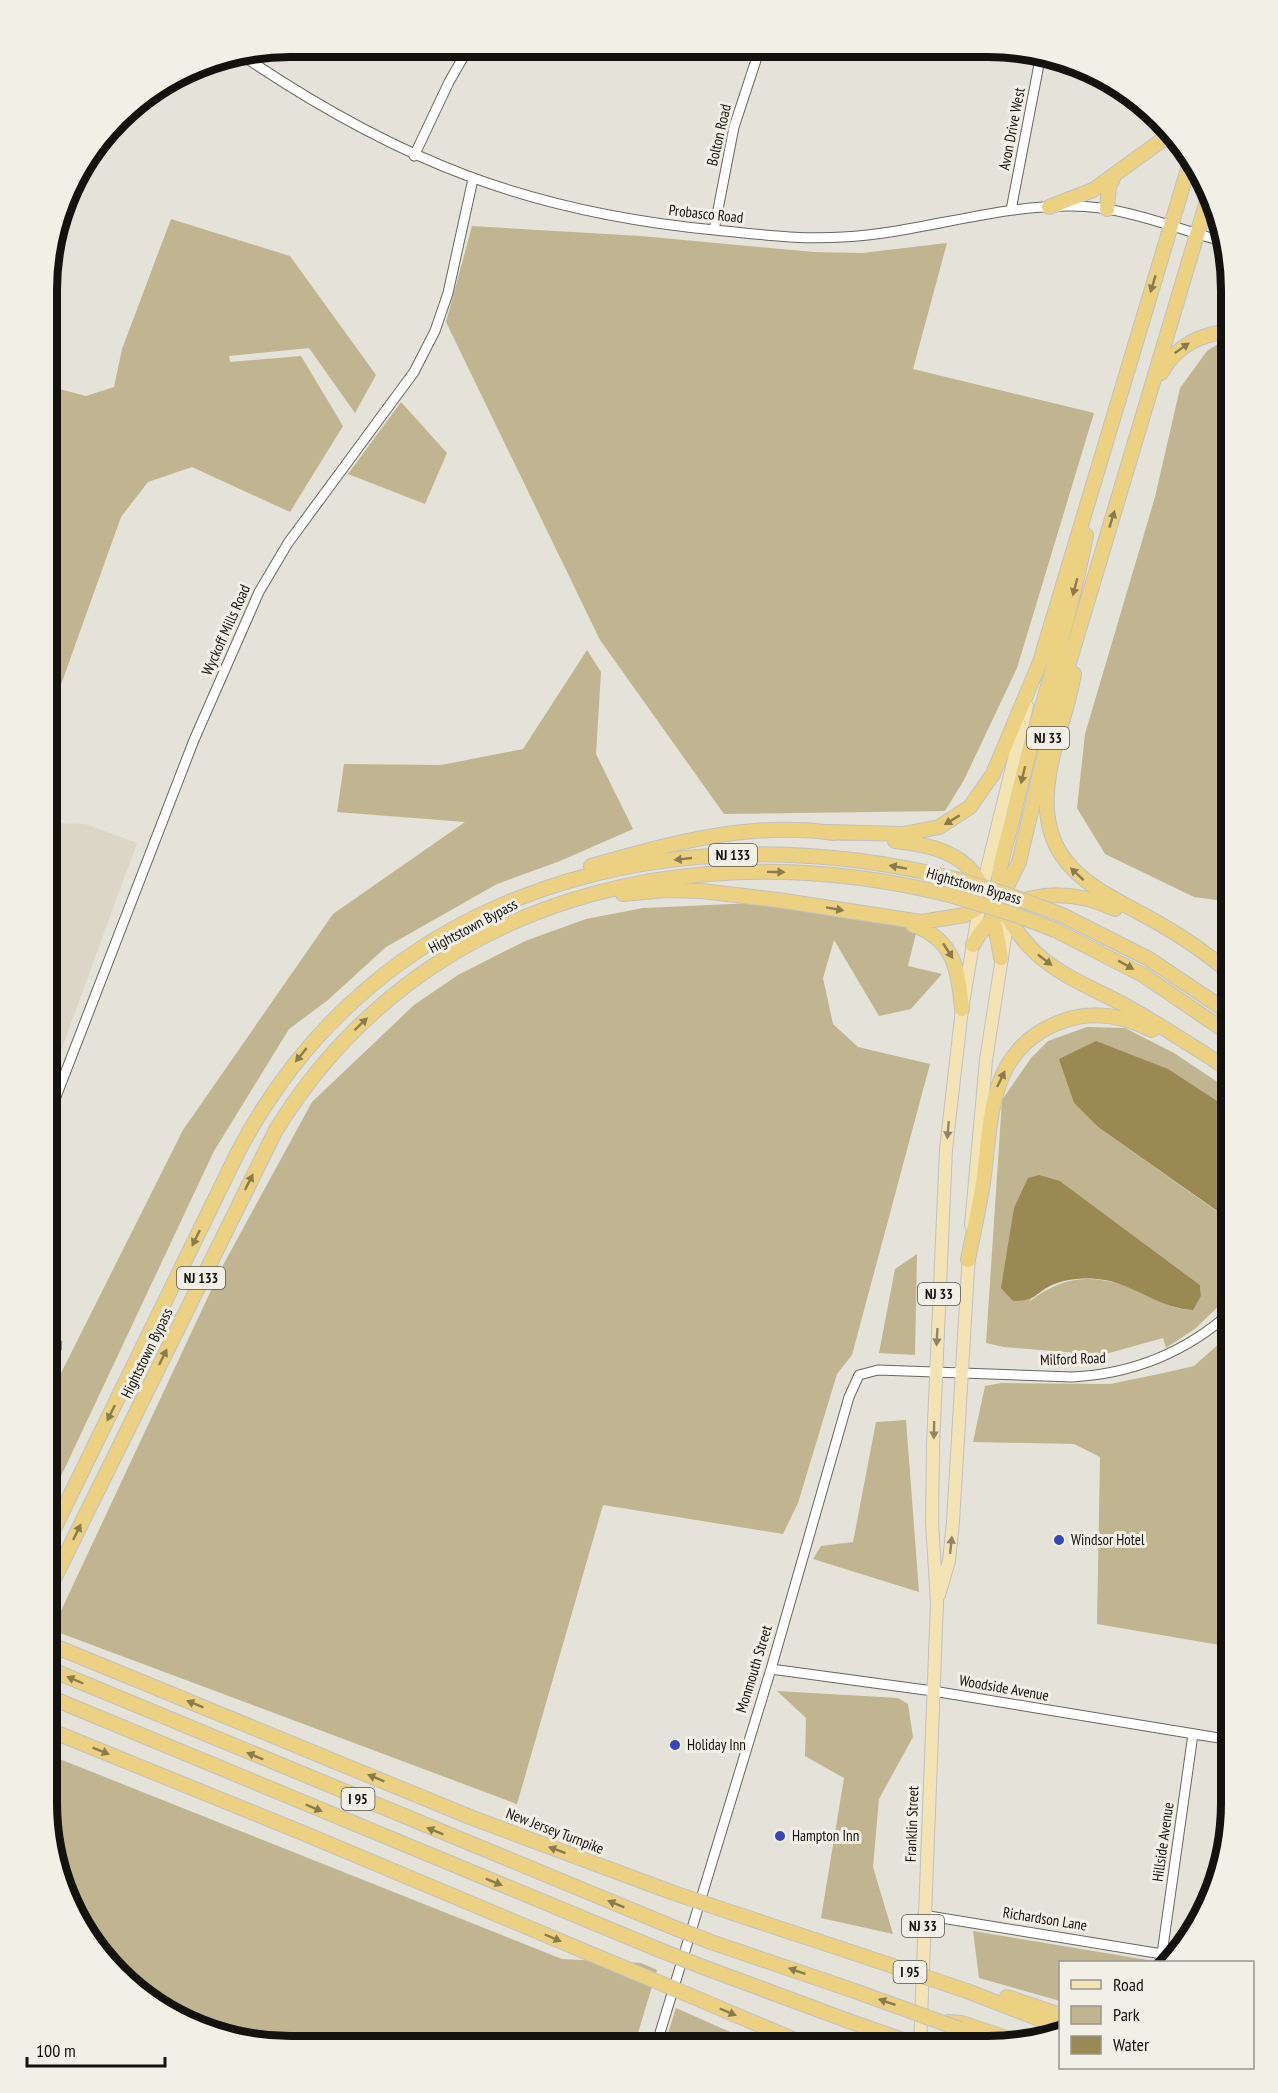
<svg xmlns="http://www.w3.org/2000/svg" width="1278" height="2093" viewBox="0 0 1278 2093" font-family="'PT Sans Narrow',sans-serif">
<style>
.built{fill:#dcd6c7}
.green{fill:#c1b491;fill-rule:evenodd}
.water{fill:#9b8954}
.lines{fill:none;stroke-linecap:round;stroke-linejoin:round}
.minor-casing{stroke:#69665f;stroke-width:11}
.major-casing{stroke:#c2c1c1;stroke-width:14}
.highway-casing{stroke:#c2c1c1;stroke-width:16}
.minor{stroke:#fff;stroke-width:9}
.major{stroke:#f4e3b4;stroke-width:12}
.highway{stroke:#ecd182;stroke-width:14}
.highway-bridge-casing{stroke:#c2c1c1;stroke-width:16;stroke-linecap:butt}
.highway-bridge{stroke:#ecd182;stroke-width:14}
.oneway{fill:#8a7b4e}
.oneway2{fill:#8f856a}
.poi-dot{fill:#3647b9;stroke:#f2efe6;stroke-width:2}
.labels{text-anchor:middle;stroke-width:6;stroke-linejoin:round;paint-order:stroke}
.shield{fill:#f2efe6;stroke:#565450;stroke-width:1.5}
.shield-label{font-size:14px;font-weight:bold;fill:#13120f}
.street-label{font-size:15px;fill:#13120f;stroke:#f2efe6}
.poi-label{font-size:15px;fill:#13120f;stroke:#f2efe6;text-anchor:start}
.rim{fill:none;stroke:#13120f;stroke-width:8}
</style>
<rect width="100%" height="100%" fill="#e5e2d9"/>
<path class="built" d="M48 823 85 824 137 843 47 1089Z"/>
<path class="green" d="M171 219 290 256 376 375 355 413 309 348 229 356 230 362 301 356 343 426 290 512 192 467 148 482 121 517 48 721V386L86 396 114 387 122 349Z
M472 226 641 236 814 252 862 253 947 243 913 369 1094 413 1017 668 964 780 945 811 724 814 600 640 446 322Z
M1231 340V902L1194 897 1105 854 1077 808 1085 734 1155 497 1180 388 1207 351 1221 342Z
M401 402 447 453 425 504 348 474Z
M587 650 601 672 596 754 633 829 560 861 497 884 386 947 328 1000 289 1029 214 1151 47 1506V1401L183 1130 333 914 465 822 337 812 344 764 441 765 523 749Z
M754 903 917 929 908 966 942 974 911 1009 879 1016 834 940 823 978 833 1024 858 1047 930 1064 852 1355 837 1374 798 1503 783 1534 603 1505 517 1804 52 1630 222 1267 312 1102 414 1005 458 975 525 941 586 919 643 908Z
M1087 1027 1125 1028 1174 1053 1231 1091V1110L1185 1081 1069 1086 1074 1103 1098 1127 1229 1220 1231 1218V1294L1196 1328 1166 1348 1163 1338 1102 1355 1004 1347 986 1343 1002 1100 1031 1058 1048 1041ZM1060 1181 1200 1285 1201 1296 1192 1310C1173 1310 1162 1301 1145 1293 1100 1275 1069 1271 1030 1301Z
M917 1254 915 1355 879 1353 895 1269Z
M1231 1333V1647L1097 1624 1100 1457 1074 1444 973 1442 985 1386 1001 1383 1110 1384 1159 1374 1194 1366Z
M906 1420 919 1592 813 1559 821 1546 853 1542 876 1422Z
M777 1691 898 1698 908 1704 913 1737 879 1799 873 1867 893 1934 821 1918 844 1778 805 1756 806 1718Z
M47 1754 562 1959 641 1963 657 1970 634 2046 258 2044 197 2028 142 1996 97 1952 65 1896 47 1803Z
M973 1931 1160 1962H1060V2001L979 1978Z
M676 2008 762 2046H664Z"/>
<path class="water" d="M1096 1041 1168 1069 1231 1110 1230 1220 1098 1127 1074 1103 1059 1059Z
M1039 1175 1060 1181 1200 1285 1201 1296 1193 1310C1162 1309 1136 1286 1105 1280 1089 1277 1065 1278 1050 1286 1033 1295 1036 1301 1013 1301L1001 1288 1014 1208 1028 1178Z
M47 1330 62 1341V1349L47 1383Z"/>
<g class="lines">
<g class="minor-casing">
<path id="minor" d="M243 56C398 161 528 212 715 230 757 234 800 240 843 237 920 233 995 205 1072 206 1123 206 1174 228 1222 241
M414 156 449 82 469 47
M1011 210 1041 54
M714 230 734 127 760 48
M47 1120 194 740 259 592 288 543 414 372 435 331 448 293 473 179
M771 1669 933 1691 1231 1740
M923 1915 1162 1954 1193 1734
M656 2046 771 1669 849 1397 859 1375 878 1370 1072 1377C1133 1374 1185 1353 1231 1312"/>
</g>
<g class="major-casing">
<path id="major" d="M971 1225 986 1060 1009 912
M939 1595 949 1561 953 1522 969 1252
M920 2046 937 1602 932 1523 933 1446 946 1149 962 1009 983 885 1027 706"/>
</g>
<g class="highway-casing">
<path id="highway" d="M1049 207 1093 190 1172 133
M1107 209 1109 187 1113 178
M1161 373C1177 345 1200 334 1231 331
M1086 535C1068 632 1033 725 1012 821 1007 843 996 871 999 893 1002 914 1021 939 1037 954 1061 976 1094 989 1123 1004 1160 1025 1196 1048 1231 1071
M1074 674C1067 714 1049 753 1047 794 1042 872 1104 892 1160 924 1186 939 1209 955 1231 974
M827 832 903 834 939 827 970 807 993 774 1040 662 1191 159
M895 841C979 849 988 883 1001 958
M591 866C672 843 750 821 834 833
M623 894 666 890 702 891 778 900 921 922 965 915 989 902 1007 886 1019 862 1055 710 1210 191
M1062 915 1149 959 1231 1014
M913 925C955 940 958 970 962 1009
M1055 930 1143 975 1231 1035
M973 945C1002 890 1064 885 1115 909
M968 1260C973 1234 979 1208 983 1183 992 1118 987 1048 1063 1021 1093 1010 1124 1016 1152 1030
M47 1543 237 1154C377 884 675 809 955 879
M47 1593 276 1130C421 895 693 831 950 895
M47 1643 470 1817 671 1892
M47 1668 670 1926
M47 1696 662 1951
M47 1729 303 1833 646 1977
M730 1912 854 1953
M711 1942 852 1990
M703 1967 846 2020
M967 1991 1060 2027
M1007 1997 1060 2015
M703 2001 809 2046
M948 2022 962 2023 1015 2041"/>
</g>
<use href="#minor" class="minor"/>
<use href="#major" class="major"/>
<use href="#highway" class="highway"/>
<g class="highway-bridge-casing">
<path id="highway-bridge" d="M955 879 1006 894 1062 915
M950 895 1013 914 1055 930
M671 1892 730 1912
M670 1926 711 1942
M662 1951 703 1967
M854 1953 967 1991
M646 1977 703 2001
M852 1990 960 2029
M846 2020 920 2046"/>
</g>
<use href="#highway-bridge" class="highway-bridge"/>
</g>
<defs><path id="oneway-solid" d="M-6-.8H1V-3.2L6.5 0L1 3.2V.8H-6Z" transform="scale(1.5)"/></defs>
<g class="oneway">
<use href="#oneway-solid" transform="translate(1153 284) rotate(107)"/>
<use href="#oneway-solid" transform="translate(1182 348) rotate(-35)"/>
<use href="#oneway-solid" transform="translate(1112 519) rotate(-73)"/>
<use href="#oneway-solid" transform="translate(1075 587) rotate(105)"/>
<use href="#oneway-solid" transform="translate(1023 775) rotate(104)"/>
<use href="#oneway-solid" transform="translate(952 820) rotate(149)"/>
<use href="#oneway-solid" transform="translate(683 859) rotate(174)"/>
<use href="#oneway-solid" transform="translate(898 867) rotate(-170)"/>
<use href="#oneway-solid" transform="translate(776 872) rotate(1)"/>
<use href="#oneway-solid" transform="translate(1077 874) rotate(-137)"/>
<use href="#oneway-solid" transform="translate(835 909) rotate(10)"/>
<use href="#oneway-solid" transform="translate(948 951) rotate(57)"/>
<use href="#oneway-solid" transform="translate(1045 960) rotate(38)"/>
<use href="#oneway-solid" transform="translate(1126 965) rotate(29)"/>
<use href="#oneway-solid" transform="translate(361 1024) rotate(-44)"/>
<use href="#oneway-solid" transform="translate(301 1055) rotate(129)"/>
<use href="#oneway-solid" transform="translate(1001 1079) rotate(-64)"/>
<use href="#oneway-solid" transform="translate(249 1182) rotate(-63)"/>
<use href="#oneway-solid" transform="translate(196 1238) rotate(116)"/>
<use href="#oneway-solid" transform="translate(163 1357) rotate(-64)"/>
<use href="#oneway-solid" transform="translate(111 1413) rotate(116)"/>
<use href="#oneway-solid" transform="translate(77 1532) rotate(-64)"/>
<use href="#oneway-solid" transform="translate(75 1680) rotate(-157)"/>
<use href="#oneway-solid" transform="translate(195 1704) rotate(-158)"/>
<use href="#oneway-solid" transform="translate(101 1751) rotate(22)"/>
<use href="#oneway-solid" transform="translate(255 1756) rotate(-157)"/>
<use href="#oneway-solid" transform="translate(376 1778) rotate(-158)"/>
<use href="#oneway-solid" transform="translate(314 1808) rotate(23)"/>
<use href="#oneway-solid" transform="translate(435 1831) rotate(-158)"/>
<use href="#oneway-solid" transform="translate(557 1850) rotate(-160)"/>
<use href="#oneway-solid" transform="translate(494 1882) rotate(22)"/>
<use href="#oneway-solid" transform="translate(616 1904) rotate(-158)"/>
<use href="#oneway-solid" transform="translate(553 1938) rotate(23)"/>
<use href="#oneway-solid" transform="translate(797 1971) rotate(-161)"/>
<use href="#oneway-solid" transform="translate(887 2002) rotate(-161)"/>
<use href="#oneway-solid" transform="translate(728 2012) rotate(23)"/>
</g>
<g class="oneway2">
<use href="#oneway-solid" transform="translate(948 1130) rotate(95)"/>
<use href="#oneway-solid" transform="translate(937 1337) rotate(93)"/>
<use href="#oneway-solid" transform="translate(934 1430) rotate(91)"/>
<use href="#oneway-solid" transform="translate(951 1545) rotate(-84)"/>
</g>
<g class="poi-dot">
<circle cx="1059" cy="1540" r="6"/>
<circle cx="675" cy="1745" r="6"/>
<circle cx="780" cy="1836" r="6"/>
</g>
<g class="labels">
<g class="shield">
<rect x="1027" y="727" width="42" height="22" rx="4.5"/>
<rect x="709" y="844" width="48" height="22" rx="4.5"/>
<rect x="177" y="1267" width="48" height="22" rx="4.5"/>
<rect x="918" y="1283" width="42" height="22" rx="4.5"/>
<rect x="341.5" y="1788" width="33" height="22" rx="4.5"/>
<rect x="902" y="1915" width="42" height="22" rx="4.5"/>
<rect x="893.5" y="1961" width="33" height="22" rx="4.5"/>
</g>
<g class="shield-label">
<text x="1048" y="743">NJ 33</text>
<text x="733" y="860">NJ 133</text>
<text x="201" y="1283">NJ 133</text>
<text x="939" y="1299">NJ 33</text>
<text x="358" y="1804">I 95</text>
<text x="923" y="1931">NJ 33</text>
<text x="910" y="1977">I 95</text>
</g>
<g class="street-label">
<text transform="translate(1012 129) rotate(-79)" y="5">Avon Drive West</text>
<text transform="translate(719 135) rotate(-77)" y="5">Bolton Road</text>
<text transform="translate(706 214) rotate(6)" y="5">Probasco Road</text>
<text transform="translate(226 630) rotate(-66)" y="5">Wyckoff Mills Road</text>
<text transform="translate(974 886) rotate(16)" y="5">Hightstown Bypass</text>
<text transform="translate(473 926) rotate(-28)" y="5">Hightstown Bypass</text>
<text transform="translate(147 1353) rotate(-64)" y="5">Hightstown Bypass</text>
<text transform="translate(1073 1359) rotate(-2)" y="5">Milford Road</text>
<text transform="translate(754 1669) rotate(-73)" y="5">Monmouth Street</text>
<text transform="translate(1004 1688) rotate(10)" y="5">Woodside Avenue</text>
<text transform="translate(912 1824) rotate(-88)" y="5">Franklin Street</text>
<text transform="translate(555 1831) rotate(21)" y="5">New Jersey Turnpike</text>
<text transform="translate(1163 1842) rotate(-82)" y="5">Hillside Avenue</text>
<text transform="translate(1045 1919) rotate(9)" y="5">Richardson Lane</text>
</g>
<g class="poi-label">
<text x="1071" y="1545">Windsor Hotel</text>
<text x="687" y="1750">Holiday Inn</text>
<text x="792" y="1841">Hampton Inn</text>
</g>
</g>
<path d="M0 0H1278V2093H0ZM290 57H988A233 233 0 0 1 1221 290V1803A233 233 0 0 1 988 2036H290A233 233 0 0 1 57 1803V290A233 233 0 0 1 290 57Z" fill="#f2efe6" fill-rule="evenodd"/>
<path class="rim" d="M290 57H988A233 233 0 0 1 1221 290V1803A233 233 0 0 1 988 2036H290A233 233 0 0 1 57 1803V290A233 233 0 0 1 290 57Z"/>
<rect x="1059" y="1961" width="195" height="108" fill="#f2efe6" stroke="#999790" stroke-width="1.5"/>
<rect x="1071" y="1980" width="30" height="9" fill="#f4e3b4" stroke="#999790" stroke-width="1.5"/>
<text x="1113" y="1991" font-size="18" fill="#13120f">Road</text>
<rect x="1071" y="2006" width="30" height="18" fill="#c1b491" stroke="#999790" stroke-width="1.5"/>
<text x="1113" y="2021" font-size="18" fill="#13120f">Park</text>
<rect x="1071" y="2036" width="30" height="18" fill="#9b8954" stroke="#999790" stroke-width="1.5"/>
<text x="1113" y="2051" font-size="18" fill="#13120f">Water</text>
<path d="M27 2057v9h138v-9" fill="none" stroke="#13120f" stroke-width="3"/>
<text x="36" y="2057" font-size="18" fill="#13120f" stroke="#f2efe6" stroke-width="4.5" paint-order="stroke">100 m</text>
</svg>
